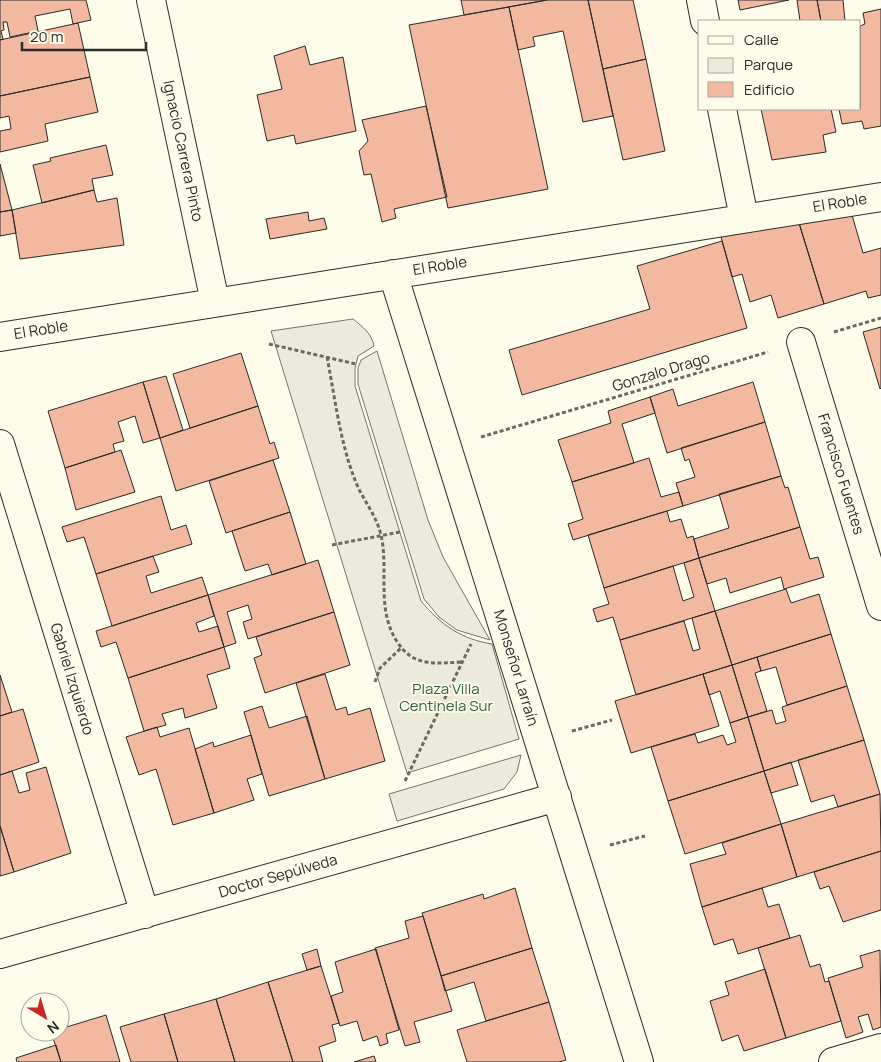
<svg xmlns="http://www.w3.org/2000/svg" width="881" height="1062" viewBox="0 0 881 1062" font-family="Manrope,sans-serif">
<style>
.green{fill:#ecebdb;stroke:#74746e}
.parking{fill:#eceadb;stroke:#74746e}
.building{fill:#f2b8a0;stroke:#2b2b2b}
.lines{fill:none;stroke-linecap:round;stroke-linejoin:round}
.street-casing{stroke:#2b2b2b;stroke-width:30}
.path{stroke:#6a6964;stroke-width:3;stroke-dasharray:4 2.5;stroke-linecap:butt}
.street{stroke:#fdfbea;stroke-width:28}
.labels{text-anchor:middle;stroke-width:4;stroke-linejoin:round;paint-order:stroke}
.street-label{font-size:15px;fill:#2b2b2b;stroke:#fdfbea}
.park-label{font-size:15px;fill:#34623c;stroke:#fdfbea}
</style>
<rect width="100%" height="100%" fill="#fdfbea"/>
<path class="green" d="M353 319C363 327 372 334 374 346L358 356 355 368V386L421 601C441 625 461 639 492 644L519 739 407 773 271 331Z
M521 755 517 772 504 789 397 821 389 794Z"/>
<path class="parking" d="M377 351 428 520 443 557 490 640 457 630 439 617 424 599 358 384V368L361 360Z"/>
<path class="building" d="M0 0H86L91 20 73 24 70 9 35 16 38 31 10 37 7 22H3L4 30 1 31 3 39 0 40Z
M461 0H547L464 15Z
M547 0H588L613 116 583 122 563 31 533 37 535 46 518 50 509 7Z
M588 0H633L646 59 603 69Z
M738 0H789L740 10Z
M797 0H817L821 21H800Z
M817 0H843L845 21H821Z
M509 7 548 189 448 208 409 25Z
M881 9V126L864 129 862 121 842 124 839 109H860V26L865 24 863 13Z
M78 23 90 77 0 96V40Z
M305 46 310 65 343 57 356 131 296 144 294 135 267 141 257 95 282 89 274 56Z
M646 59 665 151 623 160 603 69Z
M90 77 98 112 45 124 48 141 0 152V131L11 129 9 116 0 118V96Z
M426 106 447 197 394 209 396 218 382 222 371 174 364 175 359 151 368 141 362 120Z
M761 109H831L836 132 823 135 826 152 772 160Z
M106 145 113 175 92 179 94 190 42 203 33 165 51 161 50 158Z
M0 164 12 210 0 212Z
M94 190 97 202 117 198 124 245 20 259 12 210Z
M12 210 16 233 0 236V212Z
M308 212 309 221 324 218 327 229 270 239 266 219Z
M852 215 863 253 881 248V295L868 298 866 291 824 304 799 223Z
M799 223 824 304 778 318 771 295 750 302 742 274 732 277 720 233Z
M722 241 747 328 522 395 509 350 650 309 637 266Z
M881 327V388L880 389 863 332Z
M241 353 258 406 190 428 173 374Z
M166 376 183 430 160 438 143 382Z
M143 382 160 438 143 443 135 416 118 422 124 441 113 444 115 452 65 468 48 411Z
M753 382 765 422 667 453 650 397 673 389 678 406Z
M650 397 655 413 622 424 634 463 572 482 558 440 611 423 608 411Z
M258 406 270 444 274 442 279 458 176 491 160 438Z
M765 422 781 476 683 506 676 483 695 477 689 459 685 461 681 448Z
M121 450 135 492 76 510 65 468Z
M649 458 661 497 679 492 683 506 573 540 568 524 583 519 572 482Z
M273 460 290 512 226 533 209 481Z
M781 476 785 488 788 487 800 527 699 558 694 539 729 528 719 494Z
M161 496 171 530 186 525 192 544 96 574 84 537 67 542 62 527Z
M667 511 670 522 681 519 687 538 693 536 699 558 604 588 588 535Z
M290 512 306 564 272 575 268 564 245 571 232 531Z
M800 527 810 559 818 557 824 577 784 589 781 577 730 593 726 578 707 584 699 558Z
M153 556 159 572 146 576 151 593 202 577 208 595 112 626 96 574Z
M699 558 715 611 620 640 613 617 597 622 593 609 609 604 604 588 673 566 683 601 694 597 684 563Z
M318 560 334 612 248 639 243 622 252 619 248 605 227 612 236 643 224 647 208 595Z
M786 589 791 603 819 594 831 634 732 665 715 611Z
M208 595 214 616 196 623 199 632 218 626 224 647 128 678 116 642 101 647 96 631Z
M715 611 732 665 636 695 620 640 684 621 693 651 700 649 692 618Z
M334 612 350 665 265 693 254 658 262 655 256 637Z
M831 634 847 686 787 705 776 667 761 671 757 657Z
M224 647 230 668 207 675 217 708 185 718 183 708 162 714 166 725 144 731 128 678Z
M757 657 761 671 755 673 767 711 748 717 732 665Z
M732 665 748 717 730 723 720 691 709 695 703 674Z
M325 674 336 710 346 707 348 715 370 708 385 761 325 779 296 683Z
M703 674 719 726 631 753 615 701Z
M0 675 12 712 0 716Z
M847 686 864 740 764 771 748 717 772 710 776 724 786 721 782 707Z
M262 706 269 728 307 716 325 779 269 796 244 712Z
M23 709 39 762 0 775V716Z
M748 717 764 771 668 801 651 747 695 734 698 743 723 735 727 745 736 742 730 723Z
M157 727 160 737 189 728 214 813 173 825 156 769 139 775 126 737Z
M251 735 262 774 247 779 254 800 214 813 195 749 213 742 214 747Z
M864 740 880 794 838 807 834 795 811 802 798 760Z
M791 762 798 785 771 793 764 771Z
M46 767 71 853 14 872 0 826V775L12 771 19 793 30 790 26 773Z
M764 771 781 824 685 854 668 801Z
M880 794 881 851 797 877 781 824Z
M781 824 797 877 702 907 690 864 726 854 722 843Z
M0 826 14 872 0 876Z
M881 851V910L843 922 829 886 820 889 814 872Z
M515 888 532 948 441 976 422 913 483 894 484 899Z
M762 888 768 907 779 904 790 938 738 954 733 939 714 945 702 907Z
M423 916 452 1011 414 1022 420 1042 405 1046 375 948 409 938 405 921Z
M800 935 810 967 820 964 825 982 829 981 841 1021 786 1038 758 948Z
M532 948 549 1002 486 1021 474 982 445 991 441 976Z
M317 949 321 966 307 970 302 954Z
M376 949 399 1030 386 1034 388 1043 380 1046 377 1036 363 1041 357 1021 340 1026 331 996 343 992 335 962Z
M880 950 881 1027 873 1030 868 1014 858 1017 863 1032 846 1038 828 978 863 967 860 956Z
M321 966 339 1023 332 1025 336 1041 319 1047 323 1062H293L268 982Z
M765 969 786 1038 744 1051 738 1035 722 1041 710 1001 729 995 725 982Z
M268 982 293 1062H235L216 999Z
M216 999 235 1062H178L164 1014Z
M549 1002 566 1060 559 1062H467L457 1030Z
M164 1014 178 1062H131L120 1027Z
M106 1015 120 1062H61L51 1032H60V1029Z
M56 1045 61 1062H17L16 1058Z
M374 1056 376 1062H354Z"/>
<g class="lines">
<g class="street-casing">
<path id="street" d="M151 0 215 302
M701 0 705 21
M722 109 744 218
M393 274 639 1062
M0 337 881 197
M801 342 881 606
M0 444 145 914
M0 954 557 797
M833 1062 881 1048"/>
</g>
<path class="path" d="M834 332 881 318
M269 344 356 364
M327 357C335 398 340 442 355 480 362 499 376 514 381 535 389 570 376 607 396 640 413 668 435 663 463 662
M481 437 768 352
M332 545 400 532
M375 682 380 668 402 647
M572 731 612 720
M405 781 471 644
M610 845 645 836"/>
<use href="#street" class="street"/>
</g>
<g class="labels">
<g class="street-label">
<text transform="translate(183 151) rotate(78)" y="5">Ignacio Carrera Pinto</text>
<text transform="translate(840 203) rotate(-9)" y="5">El Roble</text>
<text transform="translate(440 266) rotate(-9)" y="5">El Roble</text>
<text transform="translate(41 330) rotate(-9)" y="5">El Roble</text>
<text transform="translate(661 372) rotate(-17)" y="5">Gonzalo Drago</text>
<text transform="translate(841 474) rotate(73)" y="5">Francisco Fuentes</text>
<text transform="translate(516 668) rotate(73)" y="5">Monseñor Larraín</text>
<text transform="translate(72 679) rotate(73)" y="5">Gabriel Izquierdo</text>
<text transform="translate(278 876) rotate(-16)" y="5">Doctor Sepúlveda</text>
</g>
<g class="park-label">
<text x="446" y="694">Plaza Villa<tspan x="446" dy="17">Centinela Sur</tspan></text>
</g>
</g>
<rect x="698" y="20" width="162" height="90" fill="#fdfbea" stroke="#a9a89e"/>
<rect x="708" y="36" width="25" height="8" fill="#fdfbea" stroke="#a9a89e"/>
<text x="744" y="45" font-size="15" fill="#2b2b2b">Calle</text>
<rect x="708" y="58" width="25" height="15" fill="#ecebdb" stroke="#a9a89e"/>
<text x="744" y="70" font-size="15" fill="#2b2b2b">Parque</text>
<rect x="708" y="82" width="25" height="15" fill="#f2b8a0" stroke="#a9a89e"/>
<text x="744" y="95" font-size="15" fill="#2b2b2b">Edificio</text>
<g transform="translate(45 1017) rotate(142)"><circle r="24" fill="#fdfbea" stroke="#a9a89e"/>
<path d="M0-4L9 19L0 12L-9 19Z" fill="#c62828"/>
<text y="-8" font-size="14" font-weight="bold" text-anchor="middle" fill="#2b2b2b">N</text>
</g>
<path d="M22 42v8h124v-8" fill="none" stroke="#2b2b2b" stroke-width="2.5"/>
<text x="30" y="42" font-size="15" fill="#2b2b2b" stroke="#fdfbea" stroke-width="4" paint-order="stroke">20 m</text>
</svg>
